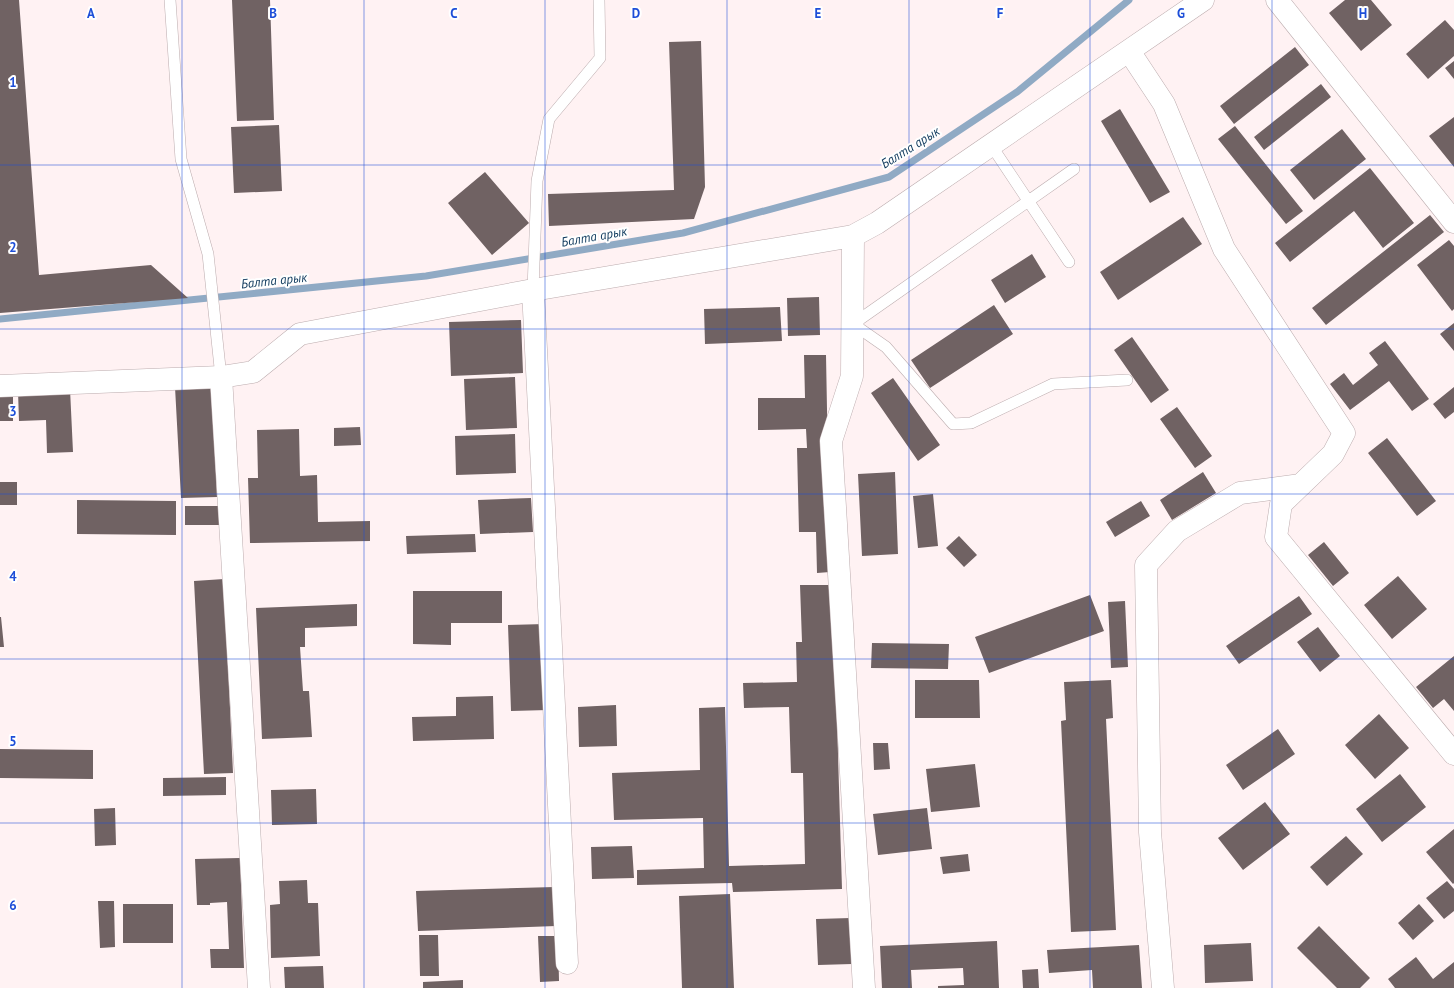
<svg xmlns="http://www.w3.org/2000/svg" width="1454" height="988" viewBox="0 0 1454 988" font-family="'PT Sans',sans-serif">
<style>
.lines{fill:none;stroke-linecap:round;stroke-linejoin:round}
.stream{stroke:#90aac4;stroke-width:7}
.building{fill:#706263}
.lane-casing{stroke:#bcacae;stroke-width:12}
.street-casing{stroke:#bcacae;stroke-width:23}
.lane{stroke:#fff;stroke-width:11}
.street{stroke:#fff;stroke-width:22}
.grid{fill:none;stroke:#1d4ed8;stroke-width:1;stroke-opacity:0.55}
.labels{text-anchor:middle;stroke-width:4;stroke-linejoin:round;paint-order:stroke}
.water-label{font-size:13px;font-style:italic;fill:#0d375b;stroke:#fff}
.grid-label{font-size:13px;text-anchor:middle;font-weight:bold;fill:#1d4ed8;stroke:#fff;stroke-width:4;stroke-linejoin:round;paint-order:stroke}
</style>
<rect width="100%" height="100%" fill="#fff2f3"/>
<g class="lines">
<path class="stream" d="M0 319 426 276 683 233 889 177 1017 92 1129 0"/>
</g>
<path class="building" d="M0 0H19L39 275 151 265 188 298 0 313Z
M232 0H270L274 120 237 121Z
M1345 0H1371L1392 25 1361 51 1329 13Z
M1445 20 1454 30V56L1428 79 1406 54Z
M701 41 705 187 694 219 549 226 548 194 674 190 669 42Z
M1295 47 1309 65 1234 124 1220 106Z
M1454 61V79L1445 68Z
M1321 84 1331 97 1264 150 1254 137Z
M1120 109 1170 192 1150 203 1101 121Z
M1454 117V167L1429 136Z
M279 125 282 191 234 193 231 127Z
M1235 126 1303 211 1286 224 1218 139Z
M1342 129 1366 159 1314 200 1290 170Z
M1370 168 1414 223 1383 248 1354 211 1290 262 1275 243Z
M485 172 529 223 492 255 448 203Z
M1430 215 1444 232 1326 325 1312 308Z
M1183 217 1202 244 1118 300 1100 272Z
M1449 240 1454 246V309L1452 311 1417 265Z
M1032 254 1046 277 1005 303 991 280Z
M819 297 820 335 788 336 787 298Z
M994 305 1013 334 930 388 911 360Z
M780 307 782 341 705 344 704 309Z
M521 320 523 373 451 376 449 322Z
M1454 323V351L1440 334Z
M1132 337 1169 390 1151 403 1114 350Z
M1385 341 1429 399 1412 411 1389 381 1350 410 1330 384 1344 373 1353 385 1378 365 1369 353Z
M804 355H826L830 572 817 573 816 532H799L797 448H807L806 429 758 430V398H805Z
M515 377 517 428 466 430 464 379Z
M893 378 940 445 918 461 871 393Z
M212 386 217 497 181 498 175 387Z
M1454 387V412L1445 419 1433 404Z
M70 389 73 452 47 453 46 420 19 421 18 391Z
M0 390H13V421H0Z
M1177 407 1212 456 1195 468 1160 419Z
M360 427 361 445 334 446V428Z
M299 429 300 476 317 475 318 522 370 521V541L250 543 248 478H258L257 430Z
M515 434 516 473 456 475 455 436Z
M1387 438 1436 501 1417 516 1368 453Z
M895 472 898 554 862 556 858 474Z
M1203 472 1216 493 1172 520 1160 500Z
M0 482H17V505H0Z
M933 494 938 546 918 548 913 496Z
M531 498 533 532 480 534 478 500Z
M77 500 176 501V535L77 534Z
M1141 501 1150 516 1115 537 1106 522Z
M185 506H222V525H185Z
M475 534 476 552 407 554 406 536Z
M959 536 977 555 964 567 946 548Z
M1324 542 1349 573 1333 586 1308 555Z
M1398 576 1427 609 1392 639 1364 605Z
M224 579 233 773 204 774 194 581Z
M800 585H833L842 889 733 892 732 883 637 885V870L704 868 703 818 614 820 612 773 700 770 699 708 725 707 729 866 805 864 803 773H791L789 707 744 708 743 683 797 682 796 642H802Z
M413 591H502V623H451V645L413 644Z
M1090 595 1104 631 989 673 975 637Z
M1299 596 1312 614 1239 664 1226 646Z
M1125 601 1128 667 1111 668 1108 602Z
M357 604V626L305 628V647H300L303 691H309L312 737 262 739 256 608Z
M0 617H1L4 647H0Z
M545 624 548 710 511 711 508 625Z
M1318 627 1340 656 1320 672 1297 642Z
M872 643 949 644 948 669 871 668Z
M1454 656V711L1444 699 1433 708 1416 687Z
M915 680H979L980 718H915Z
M1111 680 1113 718 1106 719 1116 930 1071 932 1061 721 1066 720 1064 682Z
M493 696 494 739 413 741 412 717 456 716V697Z
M616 705 617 746 579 747 578 707Z
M1379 714 1409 748 1375 779 1345 745Z
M1278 729 1295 754 1243 790 1226 765Z
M873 743H888L890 769 874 770Z
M0 749 93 750V779L0 778Z
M975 764 980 807 931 812 926 769Z
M1400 774 1426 807 1382 842 1356 809Z
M226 777V795L163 796V778Z
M316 789 317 824 272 825 271 790Z
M1265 802 1290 834 1243 870 1218 838Z
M115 808 116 845 95 846 94 809Z
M927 808 932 849 878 855 873 814Z
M1454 829V883L1453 884 1426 852Z
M1346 836 1363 854 1327 886 1310 867Z
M632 846 634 878 592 879 591 847Z
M968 854 970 871 943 874 940 857Z
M240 858 244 968H211L210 949H229L227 902 210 903V905H197L195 859Z
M307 880 308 903H318L320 956 271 958 270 905 280 904 279 881Z
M1447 881 1454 889V911L1444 919 1426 898Z
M555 887 556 926 418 931 416 891Z
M730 894 734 988H682L679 896Z
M98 901H114L115 947 100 948Z
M123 904H173V943H123Z
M1419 904 1434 921 1413 940 1398 923Z
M851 918 852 964 818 965 816 919Z
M1319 926 1370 978 1360 988H1337L1297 948Z
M419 935H438L439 976H420Z
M538 936H558L559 981 540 982Z
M997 941 999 988H938V986L964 985 963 968 911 970 912 988H882L880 946Z
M1251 943 1253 981 1205 983 1204 945Z
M1139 945 1142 988H1093L1092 970 1049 973 1047 950Z
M1416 957 1433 979 1454 962V988H1395L1388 979Z
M323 966 324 988H285L284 967Z
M1038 969 1039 988H1023L1022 970Z
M463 980V988H423V982Z"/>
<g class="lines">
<g class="lane-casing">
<path id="lane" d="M170 0 181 159 208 254 221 377
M991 145 1069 262
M1074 169 853 324 886 347 953 424 971 423 1053 384 1127 380
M533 290 537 181 549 119 600 58 599 0"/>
</g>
<g class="street-casing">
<path id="street" d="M1277 0 1454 222
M1129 51 1164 104 1224 249 1344 433 1333 454 1281 504 1276 537 1454 754
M853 236 852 376 831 441 864 988
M533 290 567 963
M221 377 259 988
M0 386 221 377 253 372 300 334 533 290 853 236 877 223 1203 0
M1163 988 1150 832 1146 565 1177 531 1240 493 1301 485"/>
</g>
<use href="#lane" class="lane"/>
<use href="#street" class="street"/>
</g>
<path class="grid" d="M182 0V988M364 0V988M545 0V988M727 0V988M909 0V988M1090 0V988M1272 0V988M0 165H1454M0 329H1454M0 494H1454M0 659H1454M0 823H1454"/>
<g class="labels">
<g class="water-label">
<text transform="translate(910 147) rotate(-32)" y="5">Балта арык</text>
<text transform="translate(594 236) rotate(-10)" y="5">Балта арык</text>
<text transform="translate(274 280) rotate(-6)" y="5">Балта арык</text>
</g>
</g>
<g class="grid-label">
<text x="91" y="18">A</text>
<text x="273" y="18">B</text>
<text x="454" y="18">C</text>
<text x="636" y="18">D</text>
<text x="818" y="18">E</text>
<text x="1000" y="18">F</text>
<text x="1181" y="18">G</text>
<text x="1363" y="18">H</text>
<text x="13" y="87">1</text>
<text x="13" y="252">2</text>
<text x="13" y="416">3</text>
<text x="13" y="581">4</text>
<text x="13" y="746">5</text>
<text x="13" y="910">6</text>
</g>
</svg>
